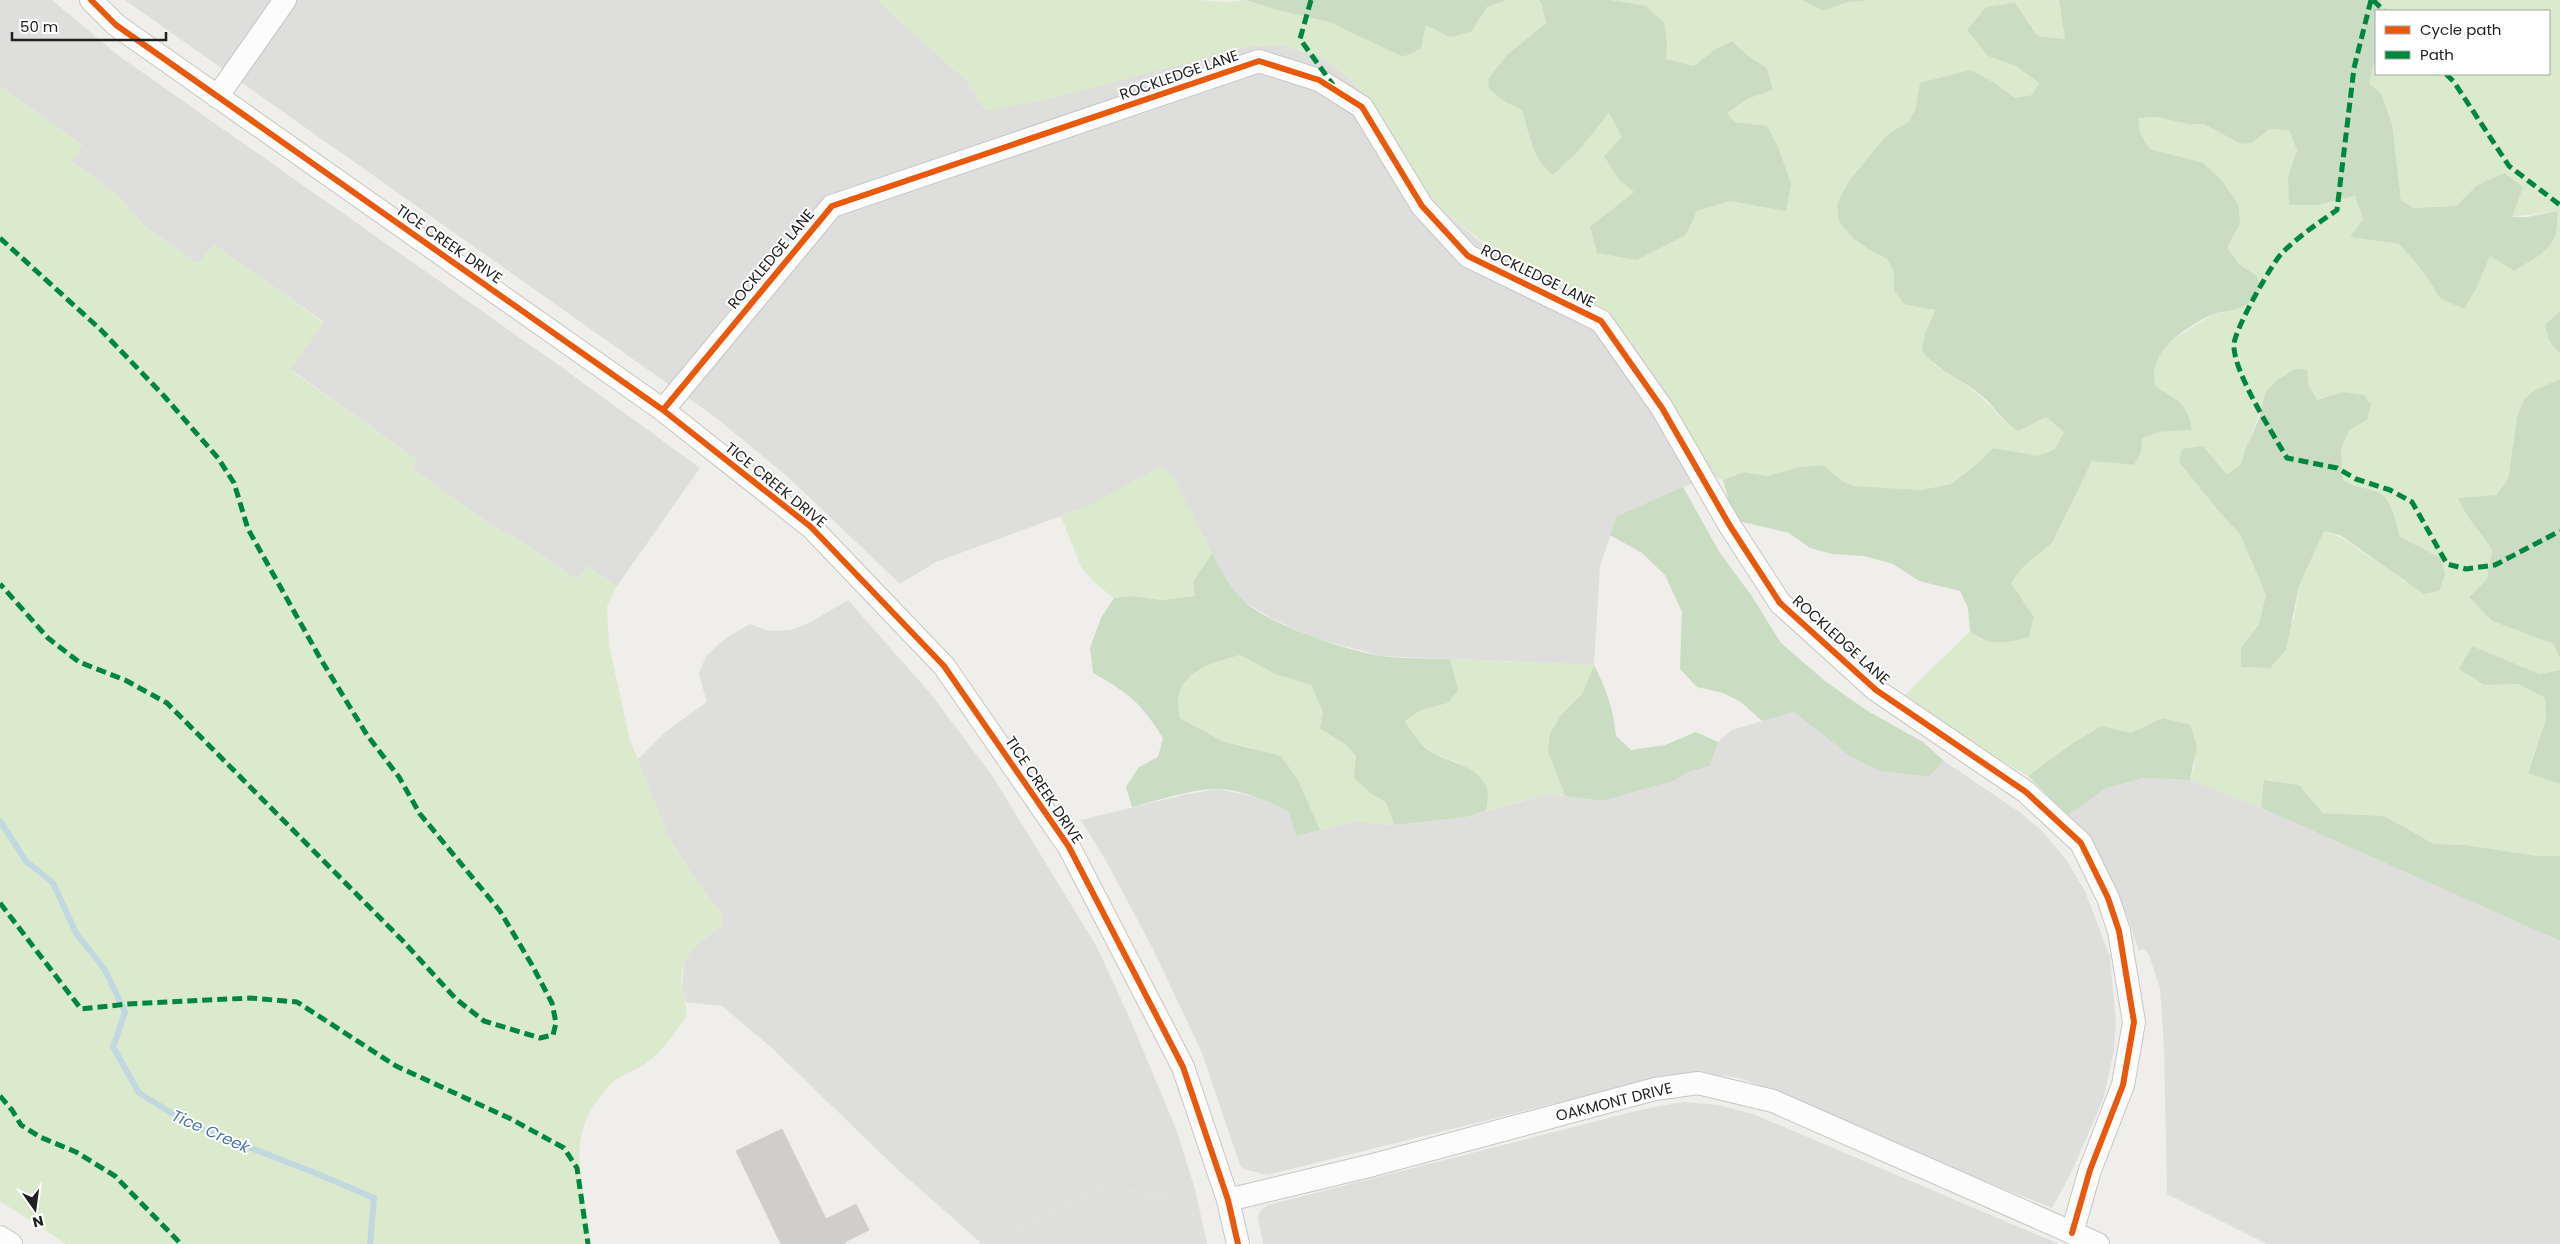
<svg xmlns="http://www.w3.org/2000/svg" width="2560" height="1244" viewBox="0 0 2560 1244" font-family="Poppins,sans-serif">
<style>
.residential{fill:#dededc}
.grass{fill:#dbeacc;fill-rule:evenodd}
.forest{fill:#cadcc2}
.parking{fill:#dfdfde}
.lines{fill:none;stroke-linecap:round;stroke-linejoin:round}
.stream{stroke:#c1d8e0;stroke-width:6}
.building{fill:#d0cecc;stroke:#d2d0cc}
.minor-casing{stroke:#c6c6c4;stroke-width:24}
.minor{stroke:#fdfcfc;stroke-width:22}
.quiet{stroke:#00873e;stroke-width:5;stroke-dasharray:10 5;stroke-linecap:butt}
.cycleway-casing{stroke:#fff;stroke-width:9}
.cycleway{stroke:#e8590c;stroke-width:6}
.labels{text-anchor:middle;stroke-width:4;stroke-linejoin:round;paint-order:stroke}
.street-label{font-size:15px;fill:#212121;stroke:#fff}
.water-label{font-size:16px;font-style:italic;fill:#5077a4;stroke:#fff}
</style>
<rect width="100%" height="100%" fill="#efeeeb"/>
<path class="residential" d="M0 0H52L119 56 553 361 700 468 617 586 587 566 577 580 519 540 494 527 411 468 417 460 290 369 324 322 214 245 198 264 144 226 117 194 71 161 82 145 0 86Z
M125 0H877L967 81 986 111 1249 46 1279 45 1323 57 1352 81 1373 105 1417 178 1442 209 1479 241 1616 325 1638 350 1711 475 1617 516 1600 566 1594 665 1382 656 1311 637 1271 618 1242 600 1226 581 1174 480 1088 506 936 562 900 584 788 477 715 417Z
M848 600 930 693 993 777 1097 947 1130 1019 1176 1129 1195 1189 1161 1193 1125 1191 1108 1182 980 1242 896 1168 771 1047 722 1006 686 1002 682 988 684 962 693 948 722 925 723 916 699 885 667 834 637 760 664 733 707 702 699 674 706 656 726 638 750 624 769 631 790 630 809 623Z
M1794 712 1851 757 1880 771 1929 777 1944 761 2021 813 2043 832 2067 861 2085 891 2110 957 2116 1022 2114 1050 2103 1100 2071 1173 2052 1208 1982 1180 1785 1095 1740 1078 1699 1073 1668 1075 1267 1175 1244 1169 1240 1165 1202 1053 1152 947 1106 861 1081 820 1183 795 1218 789 1255 797 1288 811 1298 836 1354 821 1394 825 1466 817 1548 794 1602 801 1676 780 1685 773 1710 766 1718 742 1732 730Z
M2144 778 2190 780 2227 793 2560 941V1244H2267L2167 1194 2164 1047 2160 988 2149 955 2144 949 2139 951 2128 918 2105 868 2068 815 2106 788Z
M1683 1102 1718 1105 1753 1114 2059 1244H1263L1258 1217 1261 1210 1268 1205 1644 1109Z"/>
<path class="grass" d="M877 0H1198L1226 2 1246 0 1277 10 1329 22 1403 57 1426 25 1471 32 1487 7 1507 0H1538L1541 2 1546 23 1507 55V103L1522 110C1529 136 1531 157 1553 175L1580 149 1609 113 1622 137 1620 181 1634 192 1637 260 1686 235 1697 211 1730 201 1786 210 1727 112 1747 99 1773 90 1767 68 1748 56 1732 41 1714 50 1694 66 1665 59 1667 44 1617 2 1610 0H1801L1823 11 1848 2 1871 0H2059L2065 39 2038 36 2026 17 1988 56 2016 66 2039 83 2032 95 2015 98 1993 82 1916 108 1909 121 1887 135 1839 222 1853 238 1868 249 1887 259 1894 272V291L1935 310 1925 334 1934 365C1966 383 1982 395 2006 423L2037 421 2046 417 2064 432 2055 449 2038 456 1993 448 1976 465 1951 484 1921 490 1854 486 1842 481 1824 465 1800 467 1767 476 1744 472 1723 480 1711 475 1638 350 1616 325 1505 260 1442 209 1417 178 1373 105 1352 81 1323 57 1279 45 1249 46 1054 98 986 111 967 81Z
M2381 0H2560V312L2545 325 2549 342 2560 354V379L2517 418 2508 479 2496 495 2458 498C2465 517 2481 533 2492 550L2487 579 2469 597 2492 621 2554 644 2560 659V670L2540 674 2472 646 2485 685 2519 684 2545 698 2546 719 2528 772 2560 784V856H2537L2465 845 2434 844 2384 816 2323 813 2299 785 2265 780 2261 808 2190 780 2195 764 2163 718 2131 733 2101 726 2073 743 2028 776 1974 745 1904 696 1970 631 1982 640 2034 617 2011 583 2024 566 2052 543 2092 461 2134 465 2141 453 2142 438 2159 432 2192 430C2188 404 2178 400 2156 387L2153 378 2156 359 2171 341 2212 315 2231 310 2257 276 2239 264 2227 247 2240 224 2172 155 2150 149 2140 134 2137 118 2157 117 2188 124H2204L2241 144 2252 143 2269 129 2289 130 2297 150 2288 177 2319 205 2355 196 2363 219 2350 237 2399 244 2419 266 2441 299 2477 287 2490 255 2557 211 2511 217 2476 186 2456 206 2413 208 2401 200 2392 124 2381 93 2369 83 2376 56V74H2549V11H2382ZM2307 370 2309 386 2317 400 2343 392 2349 430 2341 450 2343 480C2356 489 2364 486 2377 492 2393 498 2395 522 2400 537L2441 558 2405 582C2391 570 2378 562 2362 552 2348 542 2342 536 2324 531L2299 586 2294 620 2241 648 2259 624 2266 595 2240 534 2221 514 2179 462 2203 446 2228 474 2242 465C2248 440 2259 418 2265 393Z
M0 86 82 145 71 161 117 194 144 226 198 264 214 244 324 323 290 370 417 460 411 468 494 527 519 540 577 580 587 566 617 586 607 607 609 645 629 737 667 834 699 885 723 916 722 925C700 943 678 955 682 987 684 997 686 1005 687 1015 675 1033 663 1051 645 1064 635 1071 621 1074 612 1083 559 1137 585 1180 591 1244H66L0 1201Z
M1161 466 1174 479 1212 553 1193 582 1195 596 1162 600 1130 596 1114 598 1096 584 1081 567 1061 516 1088 506Z
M1240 655 1275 674 1311 685 1323 712 1321 729 1344 743 1356 756 1370 793 1386 802 1394 825 1354 821 1320 830 1310 808 1253 748 1222 741 1180 718C1179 711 1177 701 1179 694 1186 669 1218 661 1240 655Z
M1450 659 1594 665 1582 694 1562 714 1548 752 1565 796 1548 794 1486 811 1488 789 1461 764 1435 754 1416 740 1405 720 1421 710 1448 703 1457 690Z"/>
<path class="forest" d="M1246 0H1507L1487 7 1471 32 1450 37 1426 25 1421 48 1403 57 1329 22 1277 10Z
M1538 0H1610L1646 6 1664 23 1667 44 1666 59 1694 66 1714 50 1732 41 1748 56 1767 68 1773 90 1747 99 1727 113 1734 122 1767 126 1779 149 1791 184 1786 211 1730 201 1697 211 1686 235 1637 260 1597 253 1590 227 1634 192 1620 181 1604 156 1622 137 1609 113 1580 149 1553 175C1531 157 1530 137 1522 110L1507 103 1489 89 1488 79 1507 55 1546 23 1541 2Z
M1801 0H1871L1848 2 1823 11Z
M2059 0H2381L2382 11H2376V56L2369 83 2381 93 2392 124 2401 200 2413 208 2456 206 2476 186 2504 173 2523 187 2512 217H2527L2557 211C2560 249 2542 253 2514 271L2490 256 2477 287 2464 309 2441 299 2419 266 2399 244 2350 237 2363 219 2355 196 2318 205H2289L2288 177 2297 150 2289 130 2269 129 2252 143 2241 144 2204 124H2188L2157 117 2138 118 2140 134 2150 149 2203 163 2222 181 2238 204 2240 224 2227 247 2239 264 2257 276 2261 289C2256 294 2250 302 2244 306 2234 311 2221 311 2211 315 2184 328 2145 353 2156 387 2178 400 2188 404 2192 430L2159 432 2142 438 2141 453 2134 465 2092 461 2052 543 2024 566 2011 583 2034 617 2029 637C2006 643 1989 647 1970 631L1968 608 1960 591 1919 581 1893 564 1864 556 1832 554 1810 548 1789 533 1734 520 1723 480 1744 472 1767 476 1800 467 1824 465 1842 481 1854 486 1921 490 1951 484 1976 465 1993 448 2038 456 2055 449 2064 432 2046 417 2018 431C2002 421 1995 407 1981 395 1962 379 1938 371 1922 351L1925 334 1935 310 1904 304 1894 291V272L1887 259 1868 249 1853 238 1839 222 1837 204 1849 181 1887 135 1909 121 1916 108 1920 83 1970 70 1993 82 2015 98 2032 95 2039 83 2016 66 1988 56 1967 30 1986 7 2015 3 2038 36 2065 39Z
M2559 312H2560V354L2549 341 2545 325Z
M2296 369 2307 370 2309 386 2317 400 2343 392 2364 395 2371 405 2367 420 2349 430 2341 450 2343 480C2356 489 2364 486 2377 492 2393 498 2395 522 2400 537L2441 558 2445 574 2439 591 2424 594 2340 535 2324 531 2299 586 2286 650 2270 668 2241 667V648L2259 624 2266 595 2240 534 2221 514 2179 462 2182 449 2203 446 2227 474 2241 465 2245 450 2259 419 2265 393 2277 380Z
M2560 379V659L2554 644 2492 621 2469 597 2487 579 2492 550C2481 532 2465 517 2458 498L2496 495 2508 479 2517 418 2524 399 2535 390Z
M1683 487 1720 553 1751 595 1781 643 1825 681 1866 710 1923 742 1944 761 1929 777 1880 771 1851 757 1794 712 1762 721 1741 702 1723 693 1697 687 1680 669 1682 612 1665 575 1642 553 1610 535 1617 516Z
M1212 553C1220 569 1228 585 1241 598 1265 624 1345 650 1381 656 1403 659 1428 658 1450 659L1458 690 1448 703 1421 710 1405 721C1413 734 1421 747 1436 755 1454 763 1478 767 1487 788 1489 794 1487 805 1486 811L1466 817 1394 825 1386 802 1370 793 1354 778 1356 756 1344 743 1320 729 1323 712 1311 685 1275 674 1240 655C1218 661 1186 669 1179 694 1177 701 1179 711 1180 718L1222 741 1281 756 1298 780 1320 830 1297 836 1288 811C1266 801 1243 790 1219 789 1193 788 1157 801 1132 807L1126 787 1139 767 1158 757 1163 738C1142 704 1128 692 1093 673L1090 648 1101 618 1114 598 1130 596 1162 600 1195 596 1193 582Z
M2472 646 2540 674 2560 670V784L2528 773 2546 719 2545 698 2519 684 2485 685 2459 669Z
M1594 665C1607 691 1613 707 1616 736L1631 750 1665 745 1696 732 1718 742 1710 766 1685 773 1676 780 1602 801 1565 796 1548 752 1550 733 1562 714 1582 694Z
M2163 718 2190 725 2197 746 2190 780 2144 778 2106 788 2068 815 2028 776 2073 743 2101 726 2131 733Z
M2264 780 2299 785 2323 813 2384 816 2434 844 2465 845 2537 856H2560V941L2261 808Z"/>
<path class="parking" d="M1108 1182 1125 1191 1161 1193 1195 1189 1207 1244H980V1242Z"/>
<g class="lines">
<path class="stream" d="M0 821 26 861 53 883 76 933 105 970 125 1012 113 1047 139 1093 189 1124 313 1172 374 1198 370 1244"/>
</g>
<path class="building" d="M782 1129 826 1219 856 1204 869 1230 845 1242 846 1244H781L736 1151Z"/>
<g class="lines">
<g class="minor-casing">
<path id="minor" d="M91 0 116 25 663 410 811 527 944 666 1069 847 1183 1067 1228 1200 1238 1244
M217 97 285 0
M663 410 832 206 1259 61 1319 80 1362 107 1422 206 1468 256 1601 321 1662 408 1730 526 1780 603 1876 690 2026 792 2081 843 2108 898 2119 931 2134 1022 2123 1085 2090 1170 2072 1233
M1228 1200 1373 1165 1655 1089 1698 1083 1773 1101 2098 1244
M0 1237 11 1244"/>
</g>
<use href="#minor" class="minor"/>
<path class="quiet" d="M1311 0 1300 39 1333 85
M2371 0 2354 68 2337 210C2318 223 2299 236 2282 253 2272 263 2235 329 2234 344 2232 370 2273 434 2287 458L2337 468 2356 479 2390 490 2412 502 2447 564 2466 569 2495 565 2560 531
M2373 0 2384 11
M2446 74 2454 82 2509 166 2560 205
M0 238 100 329 164 396 218 458 234 483 248 529 320 658 367 735 399 777 420 814 500 911 532 965 552 1003 556 1023 553 1035 540 1038 484 1021 456 999 402 940 167 703 125 680 79 662 48 638 0 584
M0 903 81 1009 128 1004 250 998 297 1002 396 1066 511 1119 564 1148 577 1168 588 1244
M0 1096 12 1110 21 1125 40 1137 76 1152 115 1176 181 1244"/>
<g class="cycleway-casing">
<path id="cycleway" d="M91 0 116 25 663 410 811 527 944 666 1069 847 1183 1067 1228 1200 1238 1244
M663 410 832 206 1259 61 1319 80 1362 107 1422 206 1468 256 1601 321 1662 408 1730 526 1780 603 1876 690 2026 792 2081 843 2108 898 2119 931 2134 1022 2123 1085 2090 1170 2072 1233"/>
</g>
<use href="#cycleway" class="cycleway"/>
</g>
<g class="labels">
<g class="street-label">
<text transform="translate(1179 75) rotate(-19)" y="5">ROCKLEDGE LANE</text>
<text transform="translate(449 244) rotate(35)" y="5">TICE CREEK DRIVE</text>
<text transform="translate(771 259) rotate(-50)" y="5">ROCKLEDGE LANE</text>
<text transform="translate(1538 276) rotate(26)" y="5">ROCKLEDGE LANE</text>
<text transform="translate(776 485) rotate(39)" y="5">TICE CREEK DRIVE</text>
<text transform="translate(1841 640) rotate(42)" y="5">ROCKLEDGE LANE</text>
<text transform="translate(1044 790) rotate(56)" y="5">TICE CREEK DRIVE</text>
<text transform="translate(1614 1102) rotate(-14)" y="5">OAKMONT DRIVE</text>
</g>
<g class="water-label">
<text transform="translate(211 1131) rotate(24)" y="6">Tice Creek</text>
</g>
</g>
<rect x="2375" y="10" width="175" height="65" fill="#ffffff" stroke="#a6a6a6"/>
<rect x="2385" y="26" width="25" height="8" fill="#e8590c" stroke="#a6a6a6"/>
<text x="2420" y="35" font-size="15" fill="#212121">Cycle path</text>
<rect x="2385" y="51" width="25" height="8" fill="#00873e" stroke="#a6a6a6"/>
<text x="2420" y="60" font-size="15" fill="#212121">Path</text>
<g transform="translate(35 1209) rotate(166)" stroke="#ffffff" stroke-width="4" paint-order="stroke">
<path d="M0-4L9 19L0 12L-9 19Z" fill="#212121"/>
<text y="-8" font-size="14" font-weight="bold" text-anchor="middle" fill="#212121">N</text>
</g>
<path d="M12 32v8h154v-8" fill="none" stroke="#212121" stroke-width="2.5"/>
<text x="20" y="32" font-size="15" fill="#212121" stroke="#ffffff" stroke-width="4" paint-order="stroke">50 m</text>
</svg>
